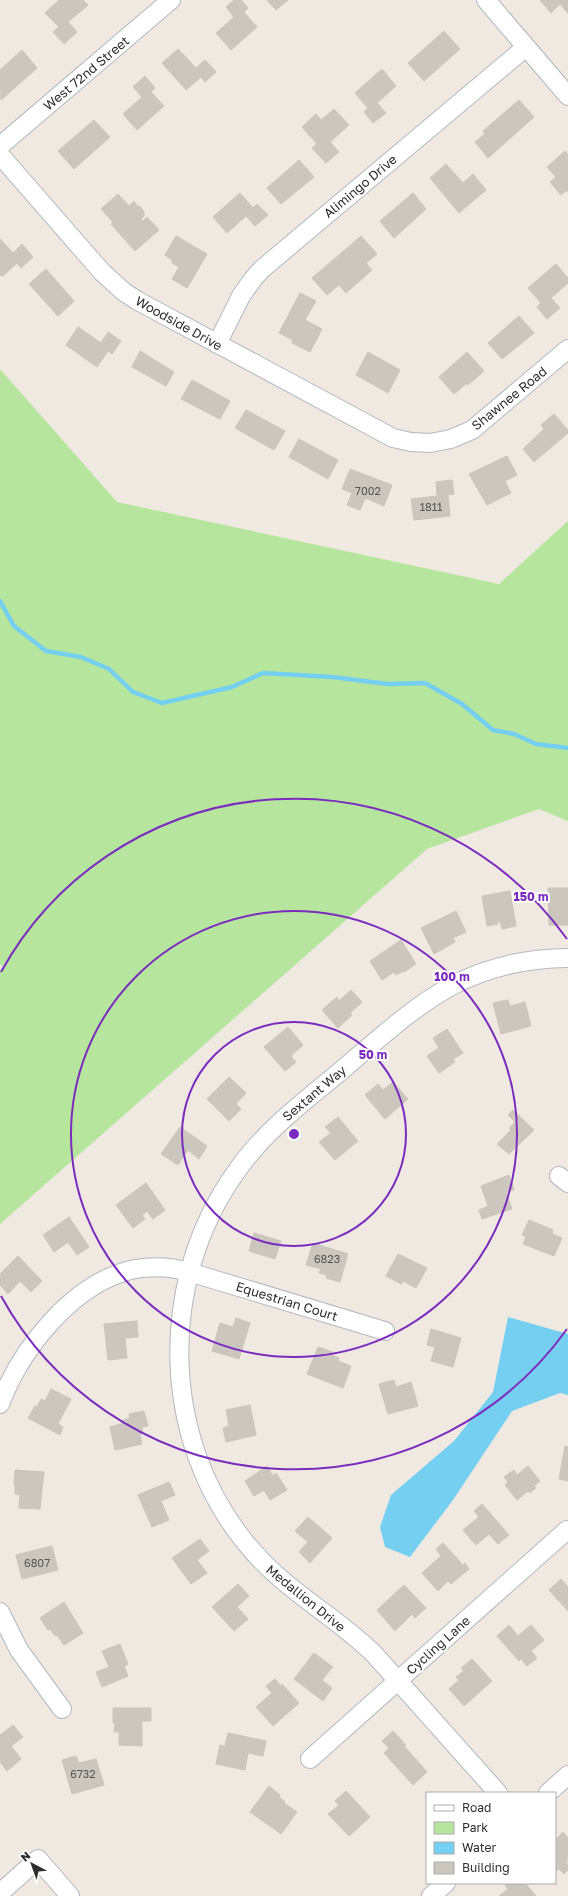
<svg xmlns="http://www.w3.org/2000/svg" width="568" height="1896" viewBox="0 0 568 1896" font-family="'Golos Text',sans-serif">
<style>
.green{fill:#b6e59e}
.water{fill:#75cff0}
.lines{fill:none;stroke-linecap:round;stroke-linejoin:round}
.stream{stroke:#75cff0;stroke-width:4.5}
.building{fill:#cbc7bf;stroke:#cbc5ba}
.minor-casing{stroke:#b4b7c1;stroke-width:20}
.minor{stroke:#fff;stroke-width:18}
.ring{fill:none;stroke:#7b2cbf;stroke-width:2}
.labels{text-anchor:middle;stroke-width:4;stroke-linejoin:round;paint-order:stroke}
.number-label{font-size:11px;fill:#555452}
.street-label{font-size:13px;fill:#2e2e2e;stroke:#fff}
.centre{fill:#7b2cbf;stroke:#fff;stroke-width:2}
.ring-label{font-size:12px;text-anchor:middle;font-weight:bold;fill:#7b2cbf;stroke:#fff;stroke-width:4;stroke-linejoin:round;paint-order:stroke}
</style>
<rect width="100%" height="100%" fill="#efe9e1"/>
<path class="green" d="M0 369 117 502 499 584 568 521V821L539 809 427 849 0 1224V970L3 967 0 964Z"/>
<path class="water" d="M508 1317 568 1334V1395L560 1393 512 1411 453 1500 410 1557 385 1547 380 1527 391 1495 454 1441 493 1392Z"/>
<g class="lines">
<path class="stream" d="M0 601 14 626 46 651 81 657 109 669 133 692 162 703 232 687 263 673 332 677 388 684 425 683 462 704 493 730 514 734 536 744 568 748"/>
</g>
<path class="building" d="M59 0H83L88 5 68 22 77 32 64 44 53 32 59 27 45 13Z
M234 0H241L248 8 244 12 257 27 231 50 216 33 234 17 226 7Z
M267 0H288L276 10Z
M540 0H568V13L560 4 551 13Z
M444 31 460 49 424 81 408 63Z
M178 49 196 68 205 60 216 72 205 82 201 77 186 90 162 63Z
M22 50 37 68 1 100 0 70Z
M382 69 396 86 377 103 386 113 373 123 364 112 368 108 355 93Z
M145 76 155 88 151 92 164 106 137 130 123 114 142 97 133 87Z
M519 100 534 117 488 158 475 142 485 134 483 131Z
M334 109 349 125 330 142 339 152 326 163 312 148 317 144 302 127 316 114 321 120Z
M94 120 110 137 74 169 58 151Z
M565 151 568 155V192L567 190 561 195 550 182 556 177 547 167Z
M299 160 314 177 281 204 267 188Z
M446 164 463 183 473 174 486 190 459 213 430 178Z
M240 193 253 208 257 204 268 215 255 226 246 216 227 233 213 217Z
M413 193 426 209 394 238 380 221Z
M118 194 129 206 134 201 138 207 140 206 144 212V216L141 219 143 221 147 217 159 230 135 251 111 224 113 222 101 209Z
M176 236 207 254 187 288 172 279 179 267 172 263 173 261 165 255Z
M361 236 377 254 366 263 372 270 346 293 339 285 327 295 312 278Z
M0 239 13 253 22 244 33 257 21 268 17 263 3 276 0 275Z
M556 264 568 278V283L551 298 560 308 547 319 537 307 541 303 528 288Z
M46 269 74 301 58 316 29 284Z
M300 293 316 301 305 320 322 329 310 352 292 343 293 340 279 333Z
M519 316 534 333 502 359 488 343Z
M78 327 101 343 108 332 121 341 112 354 108 351 97 367 66 345Z
M140 351 174 372 166 386 132 367Z
M368 352 400 370 388 393 356 375Z
M467 352 484 371 468 385 467 383 454 394 439 377Z
M192 380 230 401 220 419 181 399Z
M246 410 285 431 274 450 235 428Z
M554 414 568 430V433L534 462 523 449 544 429 541 425Z
M299 439 338 460 328 479 289 457Z
M507 456 517 475 505 481 511 493 487 505 469 474Z
M350 469 392 485 384 506 365 498 360 510 347 505 352 493 342 489Z
M452 480 454 494 448 495 450 516 414 520 411 499 437 496 436 482Z
M548 888H568V925H549Z
M510 891 516 926 502 929 500 921H498V924L487 926 482 896Z
M456 911 466 932 453 938 455 942 434 954 421 928Z
M401 940 416 964 404 972 403 971 396 975 394 972 382 980 370 961Z
M351 990 362 1002 350 1013 352 1015 338 1028 322 1010 337 997 339 1001Z
M508 1000 510 1006 525 1002 531 1026 501 1034 493 1003Z
M288 1027 303 1045 291 1056 296 1062 285 1071 264 1047Z
M447 1029 463 1053 453 1059 455 1062 439 1073 427 1056 439 1048 433 1038Z
M229 1077 246 1093 236 1104 241 1109 229 1121 207 1099Z
M393 1082 408 1099 385 1119 365 1095 378 1084 383 1090Z
M513 1110 534 1130 509 1154 497 1144 511 1130 509 1128 515 1122 508 1115Z
M338 1117 358 1141 335 1160 319 1142 331 1133 325 1127Z
M180 1127 207 1146 199 1159 188 1150 178 1165 161 1154Z
M509 1175 514 1190 506 1192 512 1209 482 1219 479 1210 488 1206 481 1186Z
M146 1183 165 1210 153 1219 147 1211 142 1215 145 1219 133 1228 116 1205Z
M69 1217 89 1247 77 1255 68 1242 54 1252 43 1235Z
M529 1220 553 1230 552 1234 562 1238 554 1256 523 1244 526 1237 522 1235Z
M254 1233 281 1241 275 1259 249 1251Z
M313 1243 348 1254 340 1282 326 1278 327 1275 319 1273 321 1269 306 1265Z
M398 1254 427 1268 416 1288 403 1281 401 1284 386 1276Z
M18 1256 42 1281 31 1292 20 1281 8 1294 0 1285V1274Z
M236 1318 250 1323 239 1359 212 1351 220 1323 233 1327Z
M137 1321 138 1337 125 1338 127 1358 108 1360 104 1324Z
M431 1329 461 1338 453 1367 431 1361 435 1347 427 1345Z
M318 1347 333 1352 332 1355 339 1358 338 1361 351 1366 343 1388 307 1374Z
M394 1380 396 1387 411 1382 418 1406 388 1414 379 1384Z
M51 1389 71 1399 58 1424 63 1427 60 1435 28 1418 35 1406 37 1407 41 1399 45 1401Z
M250 1405 256 1435 226 1442 223 1428 229 1426 226 1410Z
M144 1411 148 1426 142 1427 143 1433 140 1434 142 1444 115 1450 110 1427 124 1423 123 1420 130 1418 129 1414Z
M565 1446 568 1447V1481L559 1479Z
M267 1466 273 1476 276 1473 287 1490 270 1500 264 1490 254 1496 245 1481Z
M528 1466 540 1481 534 1486 536 1488 530 1493 528 1491 517 1500 505 1485 508 1482 504 1477 514 1470 517 1475Z
M15 1470 44 1472 40 1509 19 1508 20 1495 15 1494V1485H14Z
M169 1482 175 1495 161 1501 169 1520 152 1527 138 1495Z
M482 1504 509 1535 498 1544 489 1534 476 1545 463 1530 479 1517 474 1511Z
M308 1517 332 1538 310 1563 299 1552 308 1542 295 1531Z
M200 1539 209 1551 197 1560 207 1573 191 1584 172 1558Z
M443 1543 463 1565 465 1563 469 1569 451 1584 448 1581 438 1591 422 1573 441 1556 436 1549Z
M52 1546 58 1570 22 1579 16 1555Z
M561 1579 568 1587V1611L549 1590Z
M238 1584 249 1596 237 1607 248 1619 234 1631 212 1607Z
M404 1585 426 1608 415 1618 412 1614 395 1631 377 1610Z
M64 1602 83 1633 64 1645 57 1635 55 1636 50 1629 48 1630 40 1618Z
M509 1625 518 1636 531 1625 544 1640 531 1651 537 1658 527 1666 521 1659 519 1661 497 1636Z
M120 1644 128 1664 124 1666 128 1676 102 1687 96 1672 109 1667 102 1651Z
M314 1653 333 1667 322 1680 332 1688 323 1701 294 1679Z
M472 1659 492 1681 464 1706 449 1689 459 1680 456 1677 464 1671 461 1668Z
M275 1679 281 1686 282 1684 299 1703 273 1726 256 1707 272 1693 266 1686Z
M113 1708H151V1721H142V1746L119 1745V1732H114L115 1723H113Z
M13 1725 23 1737 11 1746 21 1759 7 1771 0 1762V1735Z
M393 1731 406 1745 404 1746 427 1772 413 1785 384 1753 389 1748 382 1741Z
M228 1733 266 1741 263 1756 248 1753 245 1770 216 1764 220 1745 225 1746Z
M76 1756 79 1763 96 1759 104 1785 72 1794 62 1760Z
M269 1786 280 1795 279 1797 285 1802 284 1803 297 1812 281 1834 250 1812Z
M346 1791 370 1817 349 1836 328 1814 339 1805 335 1801Z
M563 1832 568 1838 567 1863 568 1870 564 1874 559 1869 556 1871 555 1870V1840Z
M507 1883H525L536 1896H499L508 1889 505 1885Z"/>
<g class="lines">
<g class="minor-casing">
<path id="minor" d="M486 0 568 96
M0 146 171 0
M0 155 102 272 124 292 138 301 393 438 411 442 430 443 451 439 472 430 568 349
M217 344 241 296 253 279 262 269 526 47
M559 1176 568 1183
M0 1404C21 1349 73 1282 135 1269 152 1266 172 1267 189 1272L385 1331
M0 1612 19 1650 62 1709
M310 1759 567 1530
M498 1793 374 1654C332 1613 283 1590 245 1542 160 1437 158 1281 236 1172 264 1131 305 1101 342 1070 417 1006 463 959 568 958
M548 1793 568 1775
M0 1893 38 1859 70 1896
M431 1896 446 1883"/>
</g>
<use href="#minor" class="minor"/>
</g>
<g class="ring">
<circle cx="294" cy="1134" r="112"/>
<circle cx="294" cy="1134" r="223"/>
<path d="M567 1329A335 335 0 0 1 1 1296M1 972A335 335 0 0 1 567 939"/>
</g>
<g class="labels">
<g class="number-label">
<text x="368" y="495">7002</text>
<text x="431" y="511">1811</text>
<text x="327" y="1263">6823</text>
<text x="37" y="1567">6807</text>
<text x="83" y="1778">6732</text>
</g>
<g class="street-label">
<text transform="translate(86 73) rotate(-40)" y="5">West 72nd Street</text>
<text transform="translate(360 186) rotate(-40)" y="5">Alimingo Drive</text>
<text transform="translate(179 323) rotate(29)" y="5">Woodside Drive</text>
<text transform="translate(509 398) rotate(-39)" y="5">Shawnee Road</text>
<text transform="translate(314 1093) rotate(-40)" y="5">Sextant Way</text>
<text transform="translate(287 1301) rotate(17)" y="5">Equestrian Court</text>
<text transform="translate(306 1598) rotate(39)" y="5">Medallion Drive</text>
<text transform="translate(438 1645) rotate(-42)" y="5">Cycling Lane</text>
</g>
</g>
<circle cx="294" cy="1134" r="6" class="centre"/>
<g class="ring-label">
<text x="531" y="901">150 m</text>
<text x="452" y="981">100 m</text>
<text x="373" y="1059">50 m</text>
</g>
<rect x="426" y="1792" width="130" height="92" fill="#ffffff" stroke="#ababab"/>
<rect x="434" y="1805" width="20" height="6" fill="#ffffff" stroke="#ababab"/>
<text x="462" y="1812" font-size="12" fill="#2e2e2e">Road</text>
<rect x="434" y="1822" width="20" height="12" fill="#b6e59e" stroke="#ababab"/>
<text x="462" y="1832" font-size="12" fill="#2e2e2e">Park</text>
<rect x="434" y="1842" width="20" height="12" fill="#75cff0" stroke="#ababab"/>
<text x="462" y="1852" font-size="12" fill="#2e2e2e">Water</text>
<rect x="434" y="1862" width="20" height="12" fill="#cbc7bf" stroke="#ababab"/>
<text x="462" y="1872" font-size="12" fill="#2e2e2e">Building</text>
<g transform="translate(32 1864) rotate(319)" stroke="#ffffff" stroke-width="3" paint-order="stroke">
<path d="M0-3L7 15L0 10L-7 15Z" fill="#2e2e2e"/>
<text y="-6" font-size="11" font-weight="bold" text-anchor="middle" fill="#2e2e2e">N</text>
</g>
</svg>
